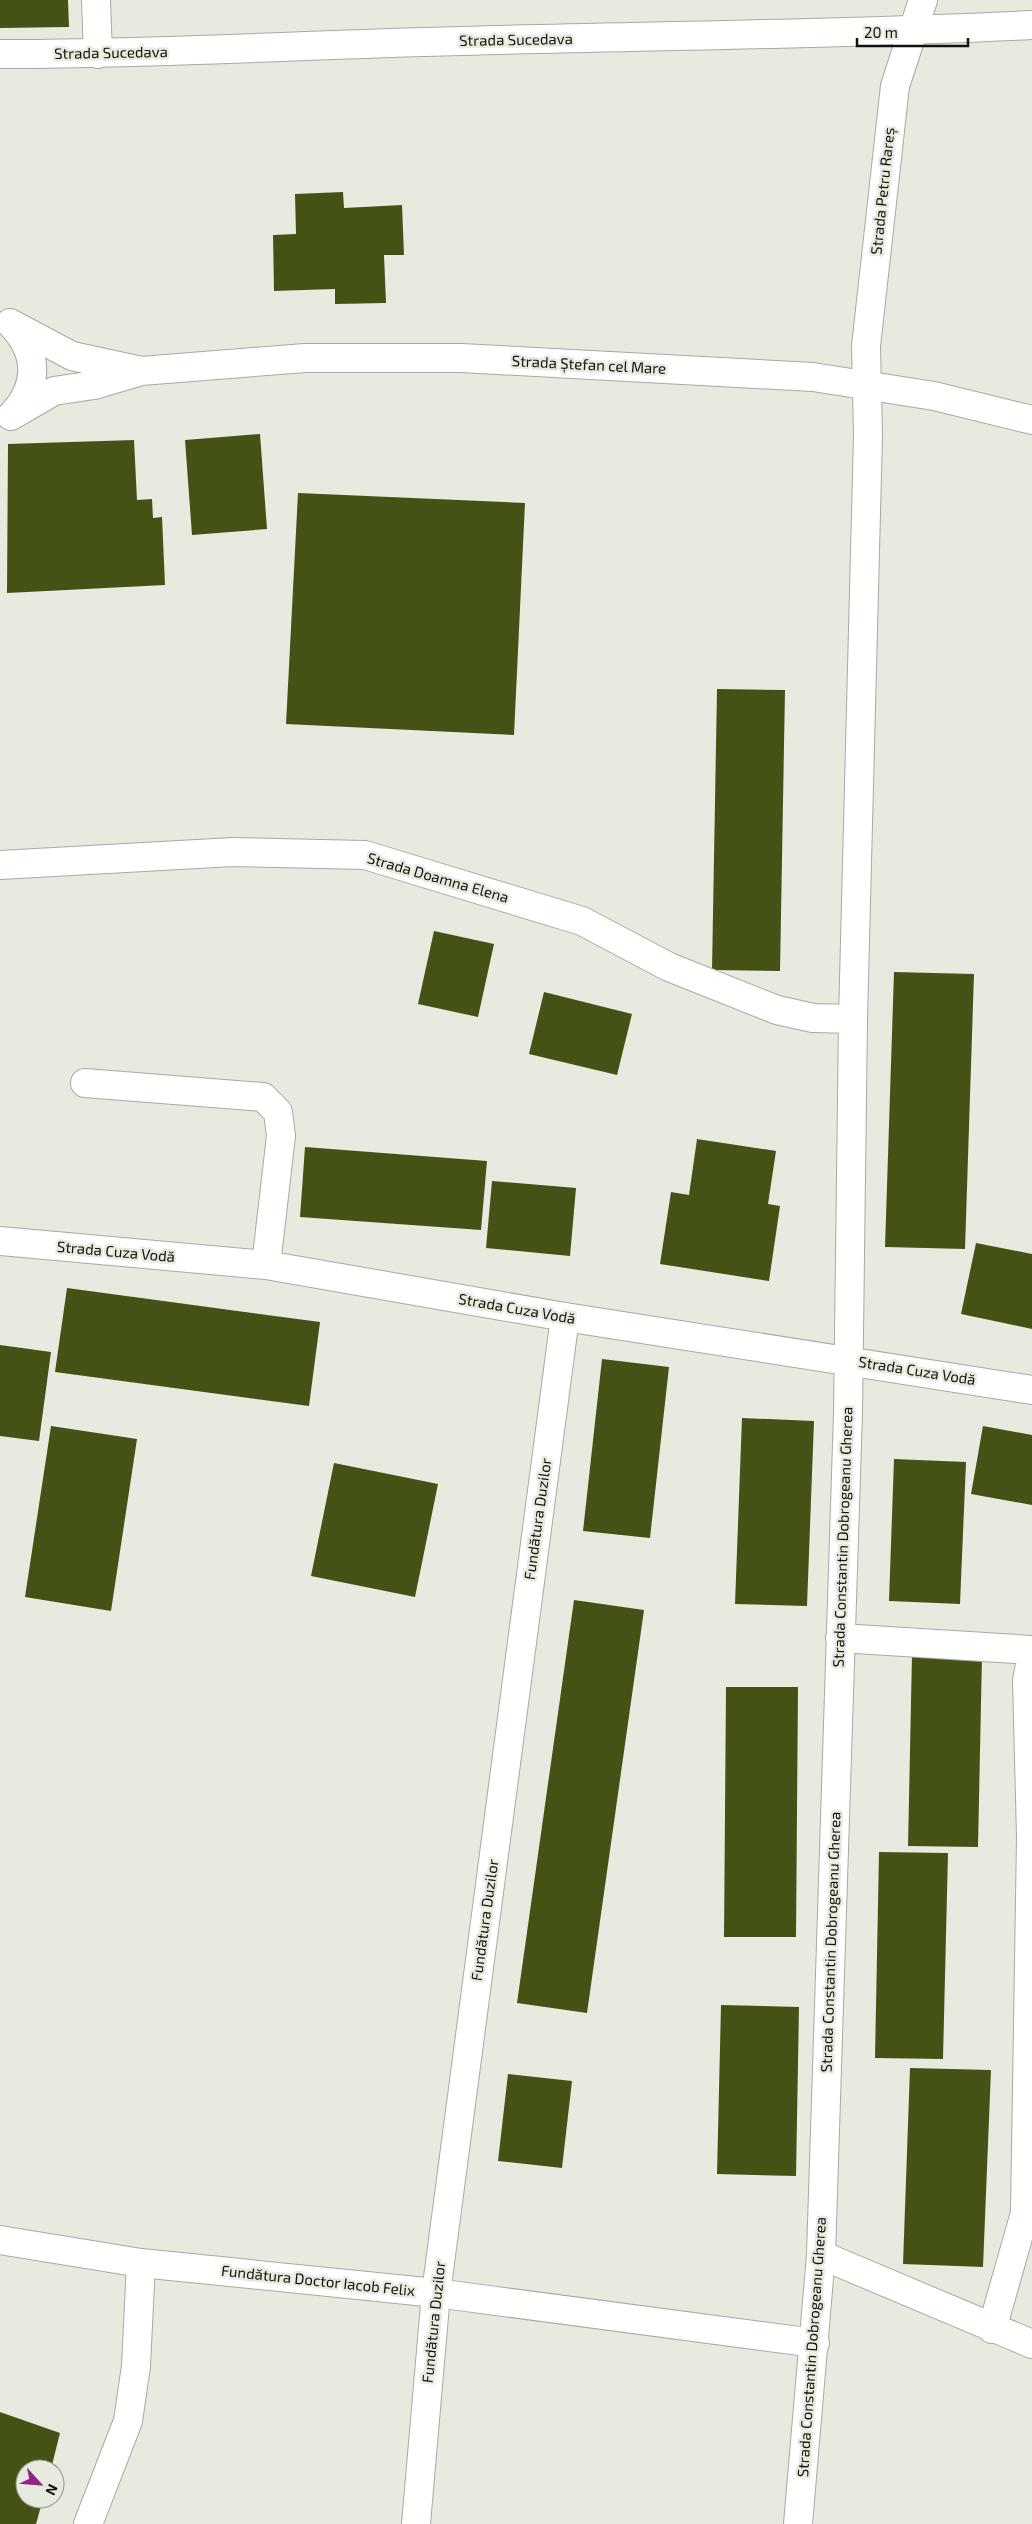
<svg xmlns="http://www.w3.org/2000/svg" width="1032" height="2524" viewBox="0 0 1032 2524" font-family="'Exo 2',sans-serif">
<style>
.building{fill:#445315}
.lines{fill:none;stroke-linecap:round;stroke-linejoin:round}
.minor-casing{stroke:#a7ab9f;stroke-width:30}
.minor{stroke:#fff;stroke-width:28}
.labels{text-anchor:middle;stroke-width:5;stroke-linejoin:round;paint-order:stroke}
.street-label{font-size:15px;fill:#12130f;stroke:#e7ebdf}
</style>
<rect width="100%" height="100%" fill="#e7ebdf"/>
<path class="building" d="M0 0H68L69 27 0 28Z
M343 192 344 208 402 205 404 255H384L386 303 335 304V289L274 291 273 235 296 234 295 194Z
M260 434 267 529 192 535 185 440Z
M134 440 137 500 152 499 153 518 162 517 165 585 7 593 8 444Z
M298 493 525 503 514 735 286 724Z
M717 689 785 690 780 971 712 970Z
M434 931 494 944 478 1017 418 1004Z
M894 972 974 974 965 1249 885 1247Z
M544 992 632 1014 617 1075 529 1054Z
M697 1139 776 1151 768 1204 780 1206 769 1281 660 1264 671 1192 689 1195Z
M305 1147 487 1161 481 1230 300 1217Z
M492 1181 576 1188 570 1256 486 1248Z
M976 1243 1032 1254V1329L961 1314Z
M67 1288 320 1322 309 1406 55 1372Z
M0 1345 51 1352 39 1441 0 1436Z
M602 1359 669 1367 650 1538 583 1531Z
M742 1418 814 1421 807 1606 735 1604Z
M51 1426 137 1439 111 1611 25 1597Z
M983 1426 1032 1435V1505L971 1494Z
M894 1459 966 1462 960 1604 889 1601Z
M334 1463 438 1484 415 1597 311 1576Z
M574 1600 644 1610 587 2013 517 2003Z
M912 1654 982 1655 978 1847 908 1846Z
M726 1687H798L796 1937H724Z
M879 1852 948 1853 943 2059 875 2058Z
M721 2005 799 2007 796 2176 717 2174Z
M910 2068 991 2070 983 2267 903 2264Z
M508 2074 572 2081 562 2168 498 2161Z
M0 2412 60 2433 51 2469H25V2499H43L36 2524H0Z"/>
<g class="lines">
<g class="minor-casing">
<path id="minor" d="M96 0 98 54
M0 54C142 54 283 46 425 42 628 36 830 35 1032 25
M10 323 72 356 137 370
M11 324C38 352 40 384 13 414
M11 416 54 391 94 385 141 371 305 358H461L813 377 934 396 1032 420
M0 865 233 852 365 855 582 921 669 967 777 1010 813 1018 853 1019
M85 1083 263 1097 278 1112 281 1136 266 1265
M0 1241 266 1265 565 1317 1032 1390
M840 1638 1032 1650
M0 2240 141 2263 436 2293 815 2343
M821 2255 1032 2344
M992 2329 1025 2213 1031 1837 1027 1680 1032 1655
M88 2524 128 2421 136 2366 141 2263
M416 2524 436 2293 565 1317
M798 2524 821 2255 848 1413 853 1019 868 435 866 346 895 86 923 0"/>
</g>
<use href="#minor" class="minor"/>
</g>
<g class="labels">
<g class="street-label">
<text transform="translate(516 40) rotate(-1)" y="5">Strada Sucedava</text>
<text transform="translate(111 53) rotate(-1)" y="5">Strada Sucedava</text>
<text transform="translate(883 191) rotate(-84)" y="5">Strada Petru Rareș</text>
<text transform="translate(589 365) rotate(3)" y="5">Strada Ștefan cel Mare</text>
<text transform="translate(438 878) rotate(16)" y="5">Strada Doamna Elena</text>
<text transform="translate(116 1252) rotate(5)" y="5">Strada Cuza Vodă</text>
<text transform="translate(517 1309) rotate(10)" y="5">Strada Cuza Vodă</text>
<text transform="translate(917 1371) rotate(9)" y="5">Strada Cuza Vodă</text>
<text transform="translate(538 1519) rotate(-82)" y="5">Fundătura Duzilor</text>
<text transform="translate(843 1537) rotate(-88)" y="5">Strada Constantin Dobrogeanu Gherea</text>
<text transform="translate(485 1920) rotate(-82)" y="5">Fundătura Duzilor</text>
<text transform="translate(831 1942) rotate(-88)" y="5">Strada Constantin Dobrogeanu Gherea</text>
<text transform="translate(318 2281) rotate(6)" y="5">Fundătura Doctor Iacob Felix</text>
<text transform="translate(434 2322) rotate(-84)" y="5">Fundătura Duzilor</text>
<text transform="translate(812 2347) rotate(-86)" y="5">Strada Constantin Dobrogeanu Gherea</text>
</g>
</g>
<g transform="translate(40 2484) rotate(116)"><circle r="24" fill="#e7ebdf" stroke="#92958c"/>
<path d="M0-4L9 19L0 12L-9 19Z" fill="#912587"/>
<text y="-8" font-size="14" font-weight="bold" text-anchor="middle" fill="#12130f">N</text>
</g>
<path d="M857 38v8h111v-8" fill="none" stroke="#12130f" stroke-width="2.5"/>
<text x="864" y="38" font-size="15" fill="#12130f" stroke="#e7ebdf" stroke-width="4" paint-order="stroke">20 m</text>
</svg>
